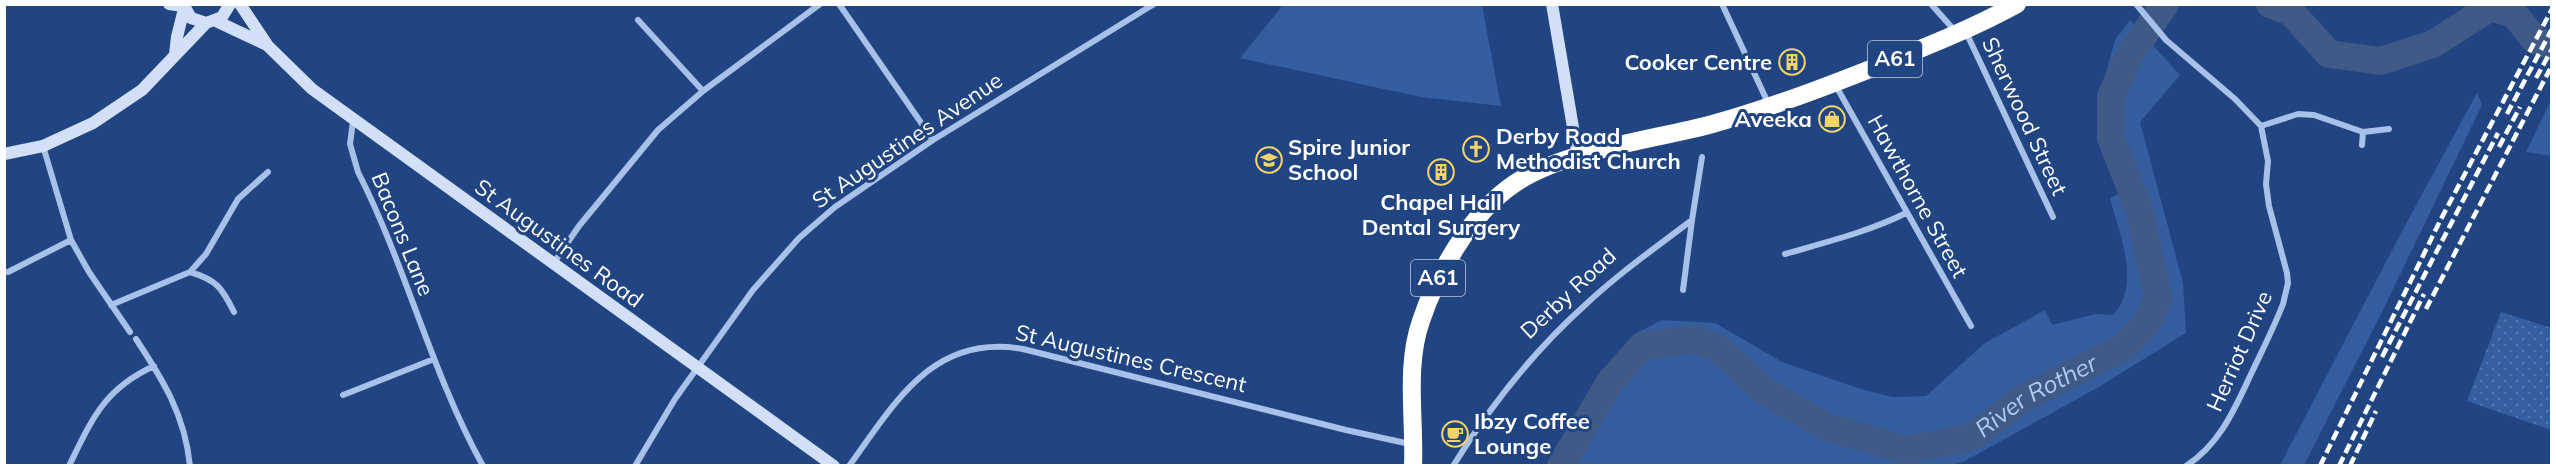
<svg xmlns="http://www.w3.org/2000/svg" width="2556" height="470" viewBox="0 0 2556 470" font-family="Mulish,sans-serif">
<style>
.green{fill:#345ea0}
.park{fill:url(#park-dots)}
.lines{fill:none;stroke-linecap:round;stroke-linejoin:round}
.river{stroke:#3f5a86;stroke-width:28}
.street{stroke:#a7c1e8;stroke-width:6}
.secondary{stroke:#d2e0f7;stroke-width:12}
.highway{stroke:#fff;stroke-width:18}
.rail{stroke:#fff;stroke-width:4.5;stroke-dasharray:10 4.5;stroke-linecap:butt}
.labels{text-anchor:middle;stroke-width:6;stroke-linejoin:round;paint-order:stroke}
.shield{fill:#204582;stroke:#bcc7da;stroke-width:1.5}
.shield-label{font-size:21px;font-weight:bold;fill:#fff}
.poi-label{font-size:22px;font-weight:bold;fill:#fff;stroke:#204582;text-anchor:start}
.street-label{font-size:22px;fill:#fff;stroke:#204582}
.water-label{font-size:24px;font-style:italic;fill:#b2cbf0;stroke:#204582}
</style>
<defs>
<pattern id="park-dots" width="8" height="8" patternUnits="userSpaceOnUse" patternTransform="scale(1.5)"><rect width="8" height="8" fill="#345ea0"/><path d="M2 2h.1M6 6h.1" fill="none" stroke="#5276ae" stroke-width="1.8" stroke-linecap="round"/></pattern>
</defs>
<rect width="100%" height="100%" fill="#204582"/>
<path class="green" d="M1283 5H1482L1501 106 1421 97 1240 58Z
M2130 20 2180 75 2140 122 2183 283 2186 333 2097 388 1963 462 1951 465H1573L1615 390 1646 354 1635 334 1662 320 1715 323 1782 362 1861 389 1892 397 1926 396 1985 343 2045 310 2052 325 2096 314 2113 315C2142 285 2119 233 2110 198L2122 192 2101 135 2100 95 2115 40Z
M2477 93 2482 105 2381 314 2304 465H2280L2400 235Z
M2551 100V156L2526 152Z"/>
<path class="park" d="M2501 312 2551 328V430L2467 401Z"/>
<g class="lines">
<g class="river">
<path d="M2270 4 2291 12 2329 54 2381 61 2433 44 2491 7 2514 14 2535 40 2552 46"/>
<path id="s1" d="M1561 466 1610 382 1642 346 1695 339 1719 349 1764 391 1825 426 1906 450 1972 437 2022 399 2124 347 2147 323 2158 298 2139 209 2111 138V97L2129 56 2165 4"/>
</g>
<path class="street" d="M839 4 933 140
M1722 4 1769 105
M1931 4 1955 31
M2136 4 2166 40 2235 99 2261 126 2268 161 2266 184 2269 206 2287 273 2288 283 2283 304C2274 327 2263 349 2252 372 2235 408 2221 443 2186 466
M638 20 703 91
M1965 30 2053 217
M1836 86 1971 326
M353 121 350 144 358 172C406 266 431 372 483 466
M2261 126 2298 114 2314 115 2363 132 2389 129
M2362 145 2363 132
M43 146 71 240 89 272 130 332
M1785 254C1826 242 1868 232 1906 213
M553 264 579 226 658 130 703 91 820 4
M8 272 71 240
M190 272C217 280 222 288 234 312
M1683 290 1692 220
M111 305 190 272 206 254 238 199 268 172
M136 339C163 380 185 415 190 466
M343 395 434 359
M69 466C92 419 104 389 154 366
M635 466 675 399 753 290 799 238 835 207 933 140 1154 4
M849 466C895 403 933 333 1023 349L1346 430 1410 444
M1453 466C1489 408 1533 352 1584 306 1618 274 1655 248 1692 220L1702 157"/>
<path class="secondary" d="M169 4 183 6
M183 4 191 18 206 23 222 17 230 4
M240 4 268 46 312 89 834 466
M1552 4 1578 157
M216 21 267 45
M175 54 177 37 184 9
M4 154 43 146 93 123 142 90 206 23"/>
<path class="highway" d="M1413 466C1415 419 1405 366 1421 321 1437 273 1471 213 1514 184 1562 151 1651 140 1709 125 1771 108 1833 84 1893 60 1935 43 1977 26 2017 4"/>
<path class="rail" d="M2536 78 2552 49
M2507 114 2552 29
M2499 147 2520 107
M2426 309 2550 69
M2382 357 2498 133
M2320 466 2440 221 2552 9
M2339 466 2424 294
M2350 466 2376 411"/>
</g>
<defs>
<g id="building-ring" transform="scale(1.35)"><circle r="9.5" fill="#204582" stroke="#f6d568" stroke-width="1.5"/><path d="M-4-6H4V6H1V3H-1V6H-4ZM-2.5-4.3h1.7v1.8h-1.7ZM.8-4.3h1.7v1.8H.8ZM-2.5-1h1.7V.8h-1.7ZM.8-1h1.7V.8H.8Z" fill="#f6d568"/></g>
<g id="shop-ring" transform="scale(1.35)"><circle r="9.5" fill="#204582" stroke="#f6d568" stroke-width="1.5"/><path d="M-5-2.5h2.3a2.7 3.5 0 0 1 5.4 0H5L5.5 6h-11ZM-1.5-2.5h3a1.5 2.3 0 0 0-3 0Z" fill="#f6d568"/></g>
<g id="church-ring" transform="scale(1.35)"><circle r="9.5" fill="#204582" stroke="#f6d568" stroke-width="1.5"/><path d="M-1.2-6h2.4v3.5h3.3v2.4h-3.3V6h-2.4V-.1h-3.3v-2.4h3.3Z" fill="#f6d568"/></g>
<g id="school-ring" transform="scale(1.35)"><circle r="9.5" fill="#204582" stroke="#f6d568" stroke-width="1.5"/><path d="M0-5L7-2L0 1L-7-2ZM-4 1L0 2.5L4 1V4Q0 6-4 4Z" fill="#f6d568"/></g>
<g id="cafe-ring" transform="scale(1.35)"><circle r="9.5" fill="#204582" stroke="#f6d568" stroke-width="1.5"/><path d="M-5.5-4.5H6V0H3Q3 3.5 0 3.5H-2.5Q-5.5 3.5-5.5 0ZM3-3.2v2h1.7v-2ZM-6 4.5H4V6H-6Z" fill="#f6d568"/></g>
</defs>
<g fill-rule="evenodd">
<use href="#building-ring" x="1792" y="62"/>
<use href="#shop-ring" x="1832" y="119"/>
<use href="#church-ring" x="1476" y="149"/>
<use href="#school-ring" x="1269" y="160"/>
<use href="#building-ring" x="1441" y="172"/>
<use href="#cafe-ring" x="1455" y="434"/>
</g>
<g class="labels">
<g class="shield">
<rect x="1868" y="41" width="54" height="36" rx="4.5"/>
<rect x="1411" y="260" width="54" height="36" rx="4.5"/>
</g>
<g class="shield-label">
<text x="1895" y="66">A61</text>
<text x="1438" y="285">A61</text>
</g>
<g class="poi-label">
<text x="1772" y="70" text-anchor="end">Cooker Centre</text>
<text x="1812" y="127" text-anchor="end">Aveeka</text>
<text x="1496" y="144">Derby Road<tspan x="1496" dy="25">Methodist Church</tspan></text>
<text x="1288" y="155">Spire Junior<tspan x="1288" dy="25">School</tspan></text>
<text x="1441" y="210" text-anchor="middle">Chapel Hall<tspan x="1441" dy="25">Dental Surgery</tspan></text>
<text x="1474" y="429">Ibzy Coffee<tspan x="1474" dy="25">Lounge</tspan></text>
</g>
<g class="street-label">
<text transform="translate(2025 116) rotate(65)" y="8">Sherwood Street</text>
<text transform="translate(907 140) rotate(-34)" y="8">St Augustines Avenue</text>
<text transform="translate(1918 196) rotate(61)" y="8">Hawthorne Street</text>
<text transform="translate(403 234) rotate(68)" y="8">Bacons Lane</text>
<text transform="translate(559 243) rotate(36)" y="8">St Augustines Road</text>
<text transform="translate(1568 293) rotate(-43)" y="8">Derby Road</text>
<text transform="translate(2239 351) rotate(-66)" y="8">Herriot Drive</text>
<text transform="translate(1131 358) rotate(13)" y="8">St Augustines Crescent</text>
</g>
<g class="water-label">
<text dy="8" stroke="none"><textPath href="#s1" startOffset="585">River Rother</textPath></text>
</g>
</g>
<rect width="2556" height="470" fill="none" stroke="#ffffff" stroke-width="12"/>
</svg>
